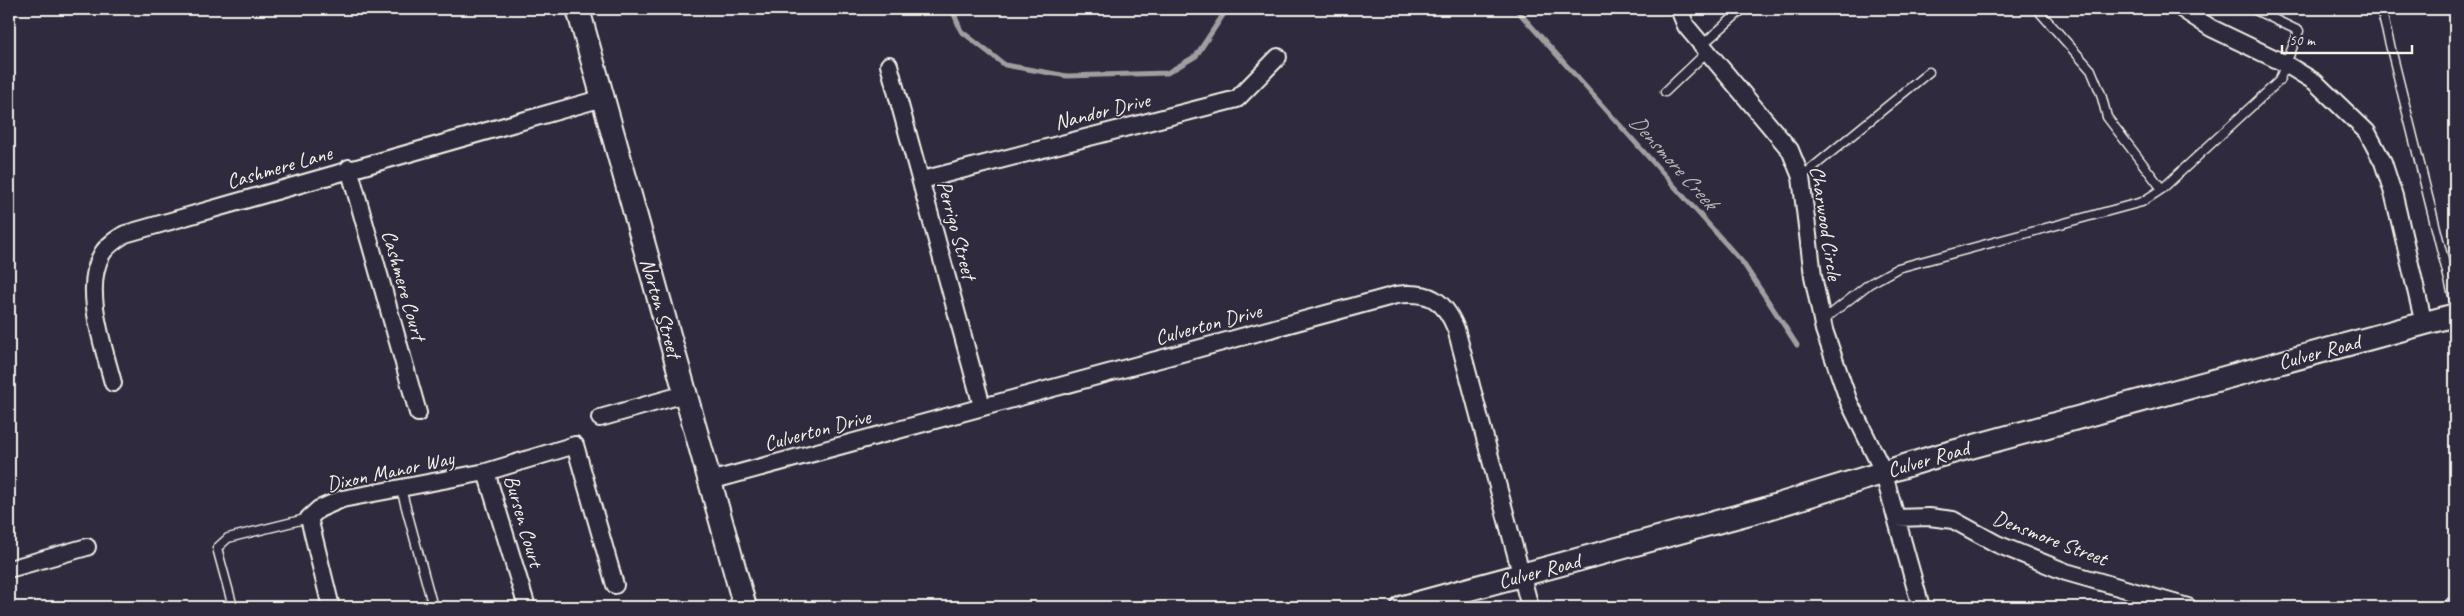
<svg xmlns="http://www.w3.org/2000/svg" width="2464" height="616" viewBox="0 0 2464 616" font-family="Caveat,sans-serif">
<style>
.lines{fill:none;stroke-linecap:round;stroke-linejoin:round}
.stream{stroke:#a19ea0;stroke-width:5}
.service-casing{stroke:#f4f1e8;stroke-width:11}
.minor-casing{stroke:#f4f1e8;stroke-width:20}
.secondary-casing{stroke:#f4f1e8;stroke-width:26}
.service{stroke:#2f2a3d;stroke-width:8}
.minor{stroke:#2f2a3d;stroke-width:16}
.secondary{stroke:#2f2a3d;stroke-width:22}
.labels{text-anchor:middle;stroke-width:4;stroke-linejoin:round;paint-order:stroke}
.street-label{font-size:21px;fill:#f4f1e8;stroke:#2f2a3d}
.water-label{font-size:22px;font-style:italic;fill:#b6b2b2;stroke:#2f2a3d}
</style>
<rect width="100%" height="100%" fill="#2f2a3d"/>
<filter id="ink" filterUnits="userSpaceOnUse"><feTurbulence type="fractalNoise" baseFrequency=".02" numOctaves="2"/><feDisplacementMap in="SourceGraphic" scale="10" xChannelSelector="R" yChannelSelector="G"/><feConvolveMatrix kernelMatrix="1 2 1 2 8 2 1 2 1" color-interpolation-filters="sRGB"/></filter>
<g filter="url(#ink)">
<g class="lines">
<path class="stream" d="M952 9 961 31 1005 65 1067 76 1167 73 1196 56 1227 9
M1516 9 1743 263 1797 345"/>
<g class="service-casing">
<path id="service" d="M2037 9 2091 70 2101 94 2107 117 2162 189
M2381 9 2455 304
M1702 45 1743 9
M1665 92 1707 52
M1801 177 1929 72
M1822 321 1869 284 1898 268 2142 202 2162 189 2279 81 2299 31 2253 9
M401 489 433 607
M233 607 217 548 228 538 309 518"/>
</g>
<g class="minor-casing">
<path id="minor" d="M1679 9 1686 26 1790 150 1801 177 1813 276 1824 330 1849 402 1883 471 1921 607
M2182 9 2211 28 2284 63 2315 82 2367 132 2383 162 2394 196 2424 324
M889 65 982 406
M349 168 418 413
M922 180 1237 99 1278 57
M113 383C104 348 82 288 102 254 107 245 117 239 125 234L603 98
M600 418 685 394
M710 481 1396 295C1429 291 1444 299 1456 329L1530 607
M1896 518 1929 517 1953 520 1997 544 2066 572 2188 607
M9 569 87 547
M331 607 309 518 319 509 342 499 486 472
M527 607 486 472 575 445 615 585
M2451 607 2455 606"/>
</g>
<g class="secondary-casing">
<path id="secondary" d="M578 9 745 607
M1403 607 1765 509 1934 457 2455 315"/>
</g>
<use href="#service" class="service"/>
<use href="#minor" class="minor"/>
<use href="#secondary" class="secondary"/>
</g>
</g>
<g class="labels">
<g class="street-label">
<text transform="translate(1102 111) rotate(-14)" y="7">Nandor Drive</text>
<text transform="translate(279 167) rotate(-16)" y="7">Cashmere Lane</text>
<text transform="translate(1826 223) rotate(81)" y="7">Charwood Circle</text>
<text transform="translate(957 230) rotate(75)" y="7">Perrigo Street</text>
<text transform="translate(404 285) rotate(74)" y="7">Cashmere Court</text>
<text transform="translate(661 308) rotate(74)" y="7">Norton Street</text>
<text transform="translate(1208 324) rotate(-15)" y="7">Culverton Drive</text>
<text transform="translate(2319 352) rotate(-15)" y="7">Culver Road</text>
<text transform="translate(817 430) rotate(-15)" y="7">Culverton Drive</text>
<text transform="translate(1928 459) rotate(-16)" y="7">Culver Road</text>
<text transform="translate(390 471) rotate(-12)" y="7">Dixon Manor Way</text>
<text transform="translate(524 521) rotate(74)" y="7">Bursen Court</text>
<text transform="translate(2050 538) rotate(21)" y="7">Densmore Street</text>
<text transform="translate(1539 571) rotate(-15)" y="7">Culver Road</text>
</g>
<g class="water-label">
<text transform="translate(1674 161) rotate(48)" y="8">Densmore Creek</text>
</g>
</g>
<rect width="2464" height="616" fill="none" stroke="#2f2a3d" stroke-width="30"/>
<rect x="15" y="15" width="2434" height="586" fill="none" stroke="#f4f1e8" stroke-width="2" filter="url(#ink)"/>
<path d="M2282 45v8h130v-8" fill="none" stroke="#f4f1e8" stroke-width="2.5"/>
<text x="2289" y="45" font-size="15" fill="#f4f1e8" stroke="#2f2a3d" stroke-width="4" paint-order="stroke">50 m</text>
</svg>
